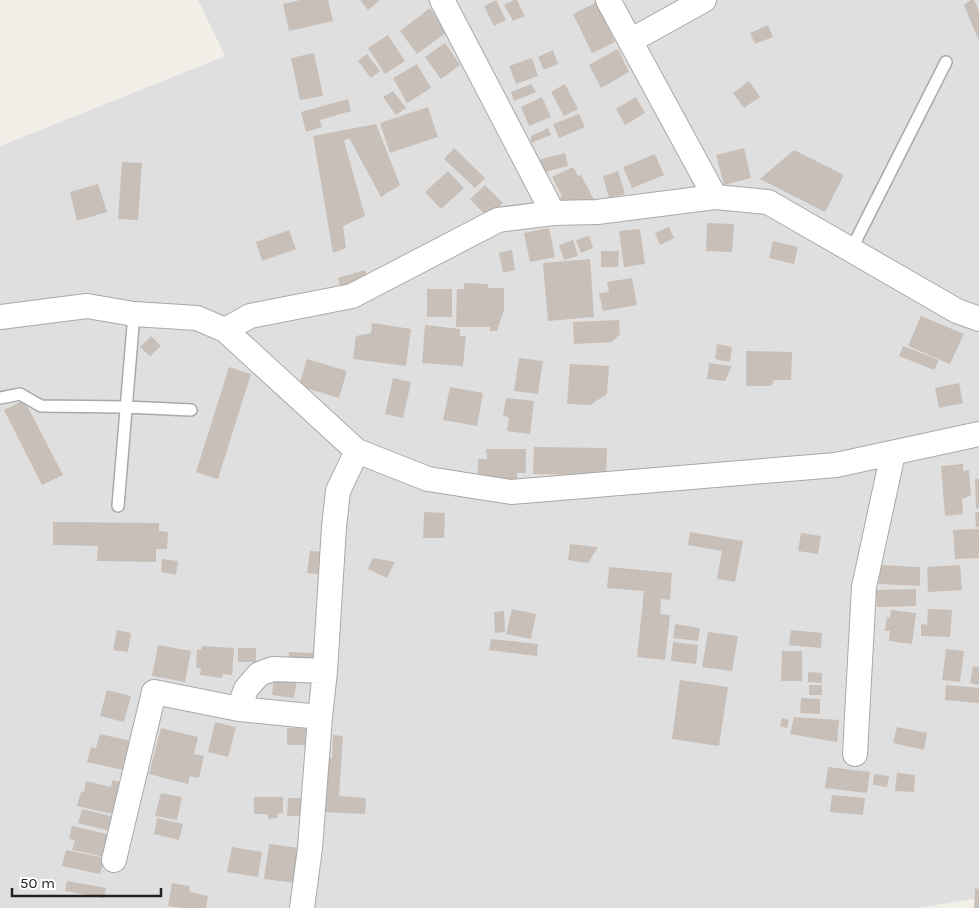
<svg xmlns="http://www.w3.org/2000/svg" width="979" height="908" viewBox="0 0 979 908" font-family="Karla,sans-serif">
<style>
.residential{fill:#e0dfdf}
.building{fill:#c7bfb8}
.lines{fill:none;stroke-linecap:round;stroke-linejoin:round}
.lane-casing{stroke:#a9a9a9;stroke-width:14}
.street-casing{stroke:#a9a9a9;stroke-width:26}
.lane{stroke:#fff;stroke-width:11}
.street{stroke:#fff;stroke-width:24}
</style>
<rect width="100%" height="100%" fill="#f2efe9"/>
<path class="residential" d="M198 0H979V898L918 908H0V146L225 56Z"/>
<path class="building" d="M300 0H328L333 21 289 31 283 4Z
M360 0H380L368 10Z
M496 0 506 20 494 26 484 6Z
M514 0H517L525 16 513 21 504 5Z
M971 0H974L979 11V41L964 5Z
M597 2 615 42 592 53 573 14Z
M430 8 447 32 417 54 400 31Z
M768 25 773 37 755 44 750 33Z
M388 35 405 61 385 74 368 48Z
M445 43 460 65 441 79 425 57Z
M618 49 629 72 601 88 589 65Z
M553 50 558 64 544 70 538 57Z
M314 53 323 96 300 100 291 58Z
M367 54 380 71 371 78 358 61Z
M532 58 538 76 516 84 509 66Z
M417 64 431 88 407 103 393 78Z
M749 81 760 97 744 108 733 93Z
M531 84 536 92 514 101 511 92Z
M565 84 578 109 564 116 551 92Z
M393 91 406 108 396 115 383 97Z
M542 97 551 117 529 126 521 107Z
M636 97 645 113 625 125 616 109Z
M348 99 351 111 320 120 322 127 306 132 301 112Z
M428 107 438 137 390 153 380 123Z
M579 114 585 127 559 138 553 124Z
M376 124 400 185 381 197 349 138 344 141 365 216 343 226 346 248 333 253 313 136Z
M548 128 551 135 531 143V136Z
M454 148 485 178 475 188 444 159Z
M744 148 751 178 724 185 716 155Z
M794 150 844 175 825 212 760 179Z
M565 153 568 166 541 173 538 160Z
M655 154 664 175 632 188 623 167Z
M122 162 142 163 138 220 118 219Z
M573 167 578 176 581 175 594 200 565 206 560 198 562 196 552 177Z
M448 171 464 188 441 209 425 192Z
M618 171 625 194 609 198 603 176Z
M98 184 107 212 77 221 70 192Z
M485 185 503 203 488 218 470 199Z
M707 223 734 224 732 252 706 251Z
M669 227 674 238 660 245 655 233Z
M549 228 555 257 530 262 524 233Z
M640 229 645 264 624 267 619 231Z
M289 230 296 249 262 261 256 242Z
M589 236 593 248 581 253 576 240Z
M573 240 578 256 564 260 559 245Z
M773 241 798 247 794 264 769 258Z
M512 250 515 270 503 273 499 253Z
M601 251H619L618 267H601Z
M590 259 594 317 548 321 543 263Z
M365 270 369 284 341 291 338 278Z
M632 278 637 305 603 311 599 293 609 292 607 282Z
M464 283 488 284V288H504V310L497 331H490V327H456L457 289H464Z
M427 289H452V317H427Z
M921 316 964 334 950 364 908 346Z
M619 320 620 334 612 342 574 344 573 322Z
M372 323 411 329 406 366 353 359 356 336 371 333Z
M425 325 460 329V336H466L463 366 422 363Z
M151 336 161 346 150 356 140 347Z
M717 344 732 347 730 362 715 359Z
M903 346 939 360 934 370 899 356Z
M746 351 792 352 791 380H774L771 386H746Z
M519 358 543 361 538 394 514 391Z
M307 359 347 371 339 398 299 386Z
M709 363 732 366 725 381 707 379Z
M570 364 609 366 607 394 590 405 567 404Z
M229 367 251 374 218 479 196 472Z
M393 378 411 382 403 418 385 414Z
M959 383 963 403 939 408 935 388Z
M450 387 483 393 477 426 443 420Z
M506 398 534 401 530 434 507 431 509 418 503 415Z
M24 400 63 475 42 485 4 410Z
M534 447 607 448 606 475 533 474Z
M486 449H526V473H517V482H478V459H487Z
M963 464V471L969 470 971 495 962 499 963 514 945 516 941 466Z
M975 479H979V508L976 509Z
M424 512 445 513 444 538H423Z
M975 512H979V527H976Z
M53 522 159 523V531L168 532 167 549H156V562L97 561 98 546 53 545Z
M979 529V558L955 559 953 530Z
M690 532 743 541 735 582 717 579 722 551 688 545Z
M801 533 821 536 818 554 798 551Z
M570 544 598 547 588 563 568 560Z
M310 551 327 552 325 575 307 573Z
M373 558 395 562 387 578 368 569Z
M162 559 178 561 176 575 161 572Z
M880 565 920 567V586L879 584Z
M960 565 962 590 928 592 927 567Z
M609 567 672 573 670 600 661 599 660 614 670 615 665 660 637 657 644 591 607 588Z
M916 589V606L877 607 876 590Z
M512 609 536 614 531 639 506 634Z
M928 609 952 610 950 637 921 636V624L927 625Z
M891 610 916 613 912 644 889 641 890 631H885L887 617 890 618Z
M504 611 505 632 495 633 494 612Z
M675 624 700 628 698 641 673 638Z
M117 630 131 633 128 652 113 650Z
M791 630 822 633 821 648 789 645Z
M708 632 738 636 732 671 702 667Z
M491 639 538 644 537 656 489 650Z
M673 642 698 645 696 664 671 661Z
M158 645 191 651 185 682 152 676Z
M202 646 234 648 232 675 223 674 222 678 200 675 201 669 196 667 197 650H201Z
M238 648H256V662H238Z
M946 649 964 651 960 682 942 680Z
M782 651H802V681H781Z
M289 652 313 653V663L288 662Z
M973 666 979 667V685L970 683Z
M808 672 822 673V683L808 682Z
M274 677 297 680 294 698 272 695Z
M680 680 728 687 719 746 672 739Z
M809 685H822V695H809Z
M946 685 979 688V703L945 700Z
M107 690 131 696 124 722 100 716Z
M801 698 820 699V714L800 713Z
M794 717 839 720 837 742 790 734Z
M782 718 789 720 787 728 780 726Z
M215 722 236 727 228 757 208 752Z
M897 727 927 733 924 750 893 743Z
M161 728 198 737 194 754 204 756 199 778 190 776 188 784 149 774Z
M287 728H307V745H287Z
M100 734 135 742 128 771 87 762 91 747 96 748Z
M333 735 343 736 339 796 366 798 365 814 323 812 326 758H332Z
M828 767 870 772 867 793 825 788Z
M897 773 915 775 914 792 895 791Z
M874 774 889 776 887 787 873 785Z
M112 780 125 783 117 815 77 806 81 792H84L86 781 111 787Z
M161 793 182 797 177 820 155 816Z
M832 795 865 798 863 815 830 812Z
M254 797H283V813H278L277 818 269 819 267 814H254Z
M288 798H302V816H287Z
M82 809 118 818 115 832 78 823Z
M157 818 183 824 179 840 154 834Z
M72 826 115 836 110 858 72 850 75 840 69 839Z
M269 844 299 848 295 883 264 879Z
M232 847 262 852 258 877 227 872Z
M66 850 105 858 100 874 62 866Z
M67 881 106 888 104 898 65 891Z
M172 883 189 886 190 892 208 896 206 908H181L168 906Z
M975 888 979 889V908H974Z"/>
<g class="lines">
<g class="lane-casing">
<path id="lane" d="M851 250 946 62
M0 398 20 394 41 406 126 407 191 410
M118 506 134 314"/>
</g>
<g class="street-casing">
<path id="street" d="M442 0 553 213
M608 0 715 197
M630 41 704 0
M0 317 87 306 134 314 197 318 225 330 357 451 428 479 511 492 836 465 979 434
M225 330 250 316 352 296 498 220 553 213 597 212 715 197 768 202 957 311 979 319
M239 709 246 689 259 674 273 669 325 671
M855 754 864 587 893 453
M114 860 154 692 239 709 320 717
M302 908 310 848 320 717 325 671 334 527 338 491 357 451"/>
</g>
<use href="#lane" class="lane"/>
<use href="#street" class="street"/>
</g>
<path d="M12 888v8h149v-8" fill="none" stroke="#222222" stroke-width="2.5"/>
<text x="20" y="888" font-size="15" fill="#222222" stroke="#ffffff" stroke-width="4" paint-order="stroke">50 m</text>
</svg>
